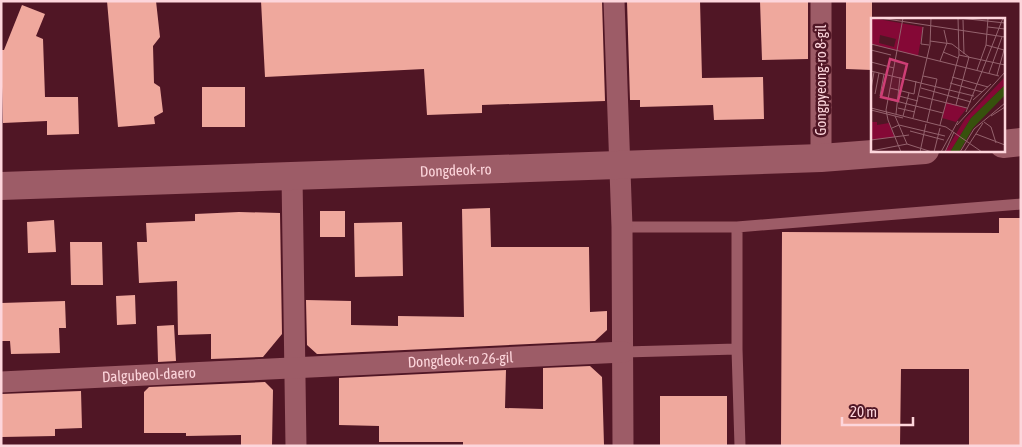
<svg xmlns="http://www.w3.org/2000/svg" width="1022" height="447" viewBox="0 0 1022 447" font-family="'Asap Condensed',sans-serif">
<style>
.building{fill:#efa89d}
.lines{fill:none;stroke-linecap:round;stroke-linejoin:round}
.service{stroke:#9d5c67;stroke-width:11}
.minor{stroke:#9d5c67;stroke-width:21}
.secondary{stroke:#9d5c67;stroke-width:28}
.labels{text-anchor:middle;stroke-width:5;stroke-linejoin:round;paint-order:stroke}
.street-label{font-size:15px;fill:#fdd6dc;stroke:#501625}
.inset-road{fill:none;stroke:#95636e;stroke-width:1}
.view{fill:#ce3e75;fill-opacity:0.15;stroke:#ce3e75;stroke-width:2.5}
.inset-edge{fill:none;stroke:#fdd6dc;stroke-width:2.5}
</style>
<rect width="100%" height="100%" fill="#501625"/>
<path class="building" d="M107 1H156L160 37 153 46 154 83 160 87 163 112 154 117 155 124 118 127Z
M261 1H602L605 101 482 105V113L427 115 424 69 265 77Z
M627 1H700L702 78 763 77 764 119 714 120 713 105 640 107V100H630Z
M760 1H808V59L762 60Z
M846 1H872V70L846 69Z
M22 5 45 14 36 36 43 39 45 97H78L79 134 47 135V121L3 123 1 50H4Z
M202 87H245V127H202Z
M490 208 491 247H589L590 312 607 311V330L595 341 320 354H317L307 345 306 300 351 301V325L398 326V316L464 317 462 209Z
M320 211H345V237H320Z
M239 212 280 213 282 334 263 357 211 359V334L178 335 177 281 139 283 137 242H147L146 223 195 221V214Z
M999 218H1021V446H969V369H901L900 446H781L782 232 999 233Z
M54 220 56 252 28 253 27 222Z
M402 222 403 276 355 277 354 223Z
M70 242H102L103 285H71Z
M135 295 136 324 117 325 116 296Z
M65 301 66 328H59L60 353 11 354 10 341H1V303Z
M174 325 176 361 158 362 157 326Z
M590 366 602 377 604 445 463 446V442H379V426L339 425V378L506 370 505 408 543 409V368Z
M265 382 273 390 272 446H241V435L186 436V433H144V392L149 387Z
M81 391 82 428 55 429V436L2 437 1 394Z
M660 396H727V446H660Z"/>
<g class="lines">
<path class="service" d="M622 227H737L1021 204
M737 227V349L740 446
M624 352 737 349"/>
<g class="minor">
<path d="M614 1 622 227 623 446"/>
<path d="M821 1V158"/>
<path d="M292 176 296 446"/>
<path id="s1" d="M1 382 624 352"/>
</g>
<g class="secondary">
<path d="M1003 144 1021 142"/>
<path id="s2" d="M1 186 821 158 925 150"/>
</g>
</g>
<g class="labels">
<g class="street-label">
<text transform="translate(821 80) rotate(-90)" y="5">Gongpyeong-ro 8-gil</text>
<text dy="5" stroke="none"><textPath href="#s2" startOffset="455">Dongdeok-ro</textPath></text>
<text dy="5" stroke="none"><textPath href="#s1" startOffset="460">Dongdeok-ro 26-gil</textPath></text>
<text dy="5" stroke="none"><textPath href="#s1" startOffset="148">Dalgubeol-daero</textPath></text>
</g>
</g>
<g transform="translate(871 18)">
<rect width="134" height="134" fill="#501625"/>
<path d="M1 0 52 9 47 38 0 26ZM9 17 25 21 23 29 8 25ZM134 59V67L100 100 79 134H74L94 101ZM75 84 96 90 85 104 71 100ZM0 104H6V107L18 105 24 119 0 122Z" fill="#850836" fill-rule="evenodd"/>
<path d="M134 67V77L102 110 88 134H79L100 100Z" fill="#37510d"/>
<path class="inset-road" d="M9 0 134 19M88 0 134 5M92 2 93 36M52 9 50 26 58 27M117 9 134 11M59 23 81 26 98 39 85 87M0 26 128 58M115 27 133 32M0 32 20 37M72 34 87 40M88 37 134 47M69 43 76 25 73 12M0 44 23 50M106 52 115 27 117 0M0 53 103 78M118 55 131 19M126 57 133 32M52 58 66 61 56 104M81 59 117 69M79 65 111 74M19 70 43 76 45 63M50 70 100 84M0 71 3 54M4 76 8 55M9 78 13 56M28 78 47 83M48 78 96 90M17 81 72 95M102 82 120 66M0 90 75 109 111 134M27 90 44 94M0 92 32 100M95 94 132 0M25 96 29 59M24 98 36 126M32 98 38 75M120 98 134 89M42 100 59 27 60 0M17 102 30 134M17 102 15 92 32 0M113 104 120 109 125 125M69 107 88 37 87 0M86 107 134 54M21 110 28 107 74 118M39 113 73 122M105 116 134 127M0 122 38 117M36 126 61 134M0 133 36 126M49 134 55 106M63 134 69 110M70 134 87 103M74 134 83 114M89 134 103 111 134 85M93 134 112 105"/>
<path class="view" d="M19 41 36 46 27 83 10 79Z"/>
<rect width="134" height="134" class="inset-edge"/>
</g>
<rect width="1022" height="447" fill="none" stroke="#fdd6dc" stroke-width="5"/>
<path d="M842 417v8h71v-8" fill="none" stroke="#fdd6dc" stroke-width="2.5"/>
<text x="850" y="417" font-size="15" fill="#fdd6dc" stroke="#501625" stroke-width="4" paint-order="stroke">20 m</text>
</svg>
